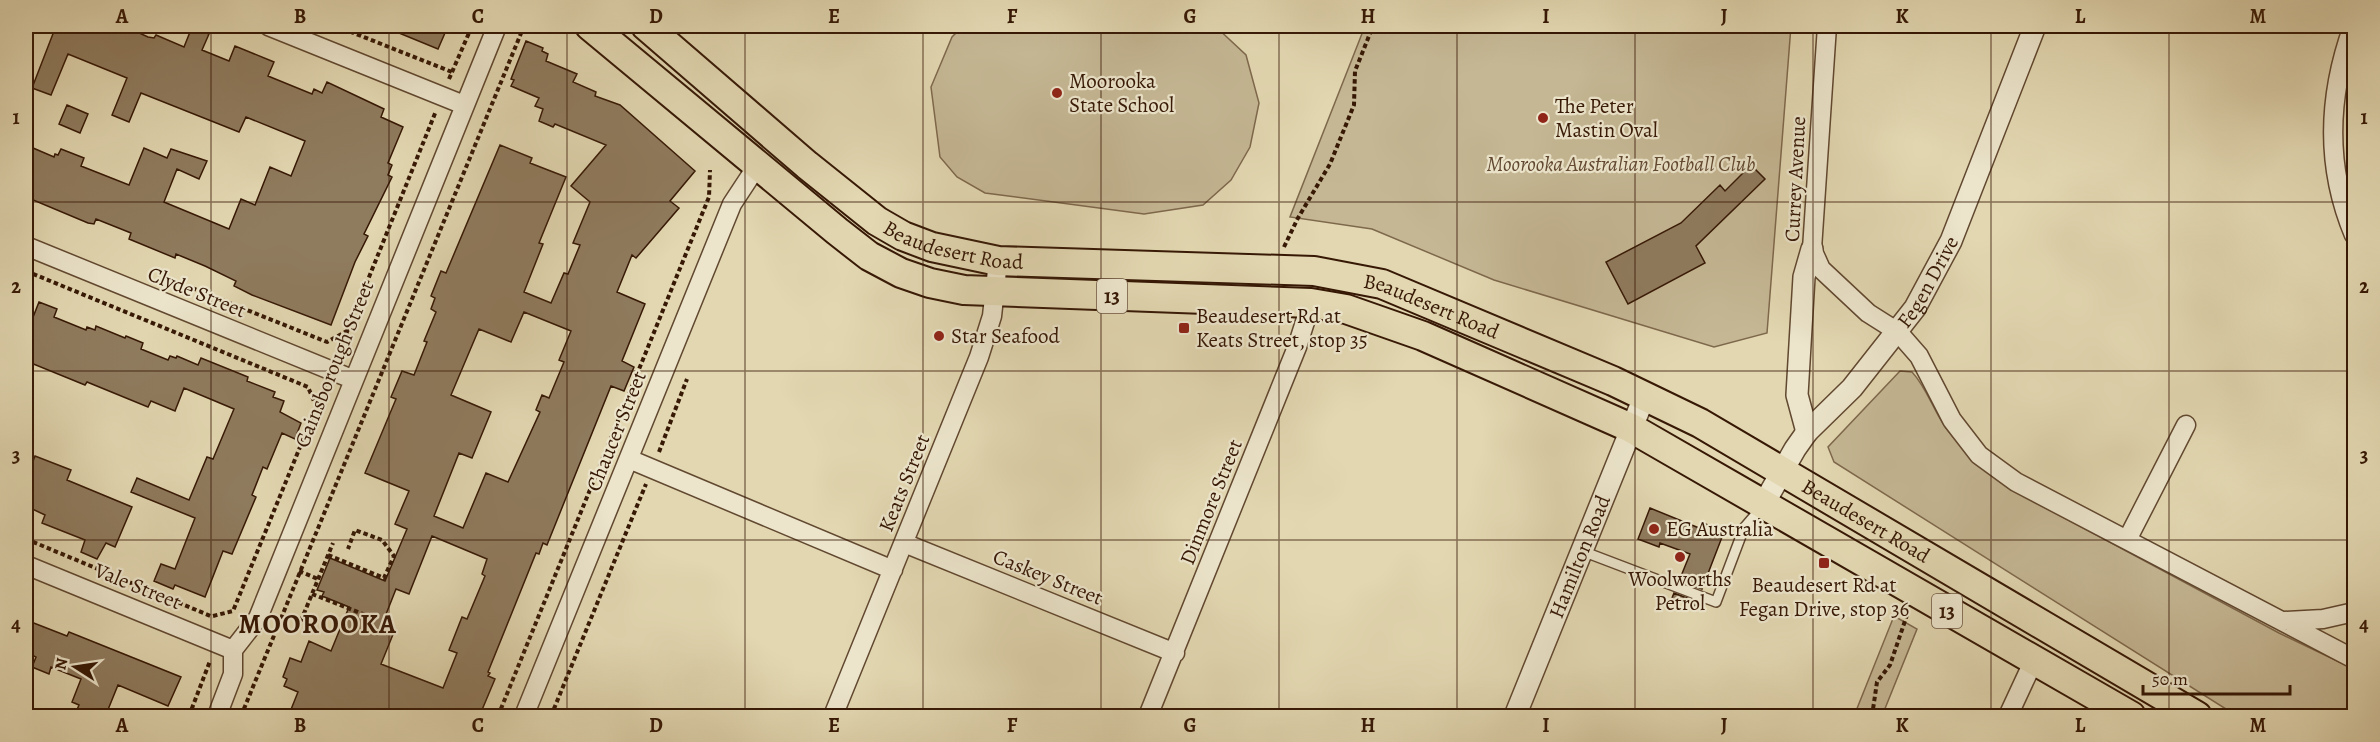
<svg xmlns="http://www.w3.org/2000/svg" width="2380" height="742" viewBox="0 0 2380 742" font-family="Alegreya,serif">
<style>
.green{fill:#c5b794;stroke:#7e684c;stroke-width:1.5}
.building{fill:#8f7b5e;stroke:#361805;stroke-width:1.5;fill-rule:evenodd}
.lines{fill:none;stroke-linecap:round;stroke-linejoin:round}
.service-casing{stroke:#614830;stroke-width:12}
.minor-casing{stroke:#614830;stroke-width:21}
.tertiary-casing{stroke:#614830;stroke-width:24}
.trunk-casing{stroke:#361805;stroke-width:32}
.path{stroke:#361805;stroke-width:4;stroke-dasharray:4.5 3;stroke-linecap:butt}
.service{stroke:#ece5cc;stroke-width:9}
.minor{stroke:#ece5cc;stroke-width:18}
.tertiary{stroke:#ece5cc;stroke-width:21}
.trunk{stroke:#e2d7b1;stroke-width:28}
.grid{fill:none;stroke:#361805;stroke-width:1.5;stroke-opacity:0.55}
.poi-dot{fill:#8f2418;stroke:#ece5cc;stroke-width:2}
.labels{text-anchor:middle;stroke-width:4.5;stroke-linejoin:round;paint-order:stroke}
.shield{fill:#ece5cc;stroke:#6d5641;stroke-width:1.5}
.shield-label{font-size:20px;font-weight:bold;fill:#361805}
.poi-label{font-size:21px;fill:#361805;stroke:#ece5cc;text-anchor:start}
.park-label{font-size:21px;font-style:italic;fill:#614830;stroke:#ece5cc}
.street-label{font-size:21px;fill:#361805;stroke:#ece5cc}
.district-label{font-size:27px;font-weight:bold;letter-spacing:1.5px;fill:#361805;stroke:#ece5cc}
.neatline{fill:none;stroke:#361805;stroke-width:2}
.grid-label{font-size:20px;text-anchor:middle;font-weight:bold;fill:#361805}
</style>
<rect width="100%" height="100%" fill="#e2d7b1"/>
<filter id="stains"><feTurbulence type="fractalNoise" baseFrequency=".00333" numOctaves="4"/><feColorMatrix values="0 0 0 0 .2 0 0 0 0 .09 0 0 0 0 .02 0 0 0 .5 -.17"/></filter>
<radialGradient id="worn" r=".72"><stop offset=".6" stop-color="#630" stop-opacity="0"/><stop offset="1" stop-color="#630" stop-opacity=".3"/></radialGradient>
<path class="green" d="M963 26H1215L1246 55 1259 103 1250 147 1231 180 1203 205 1144 214 985 193 957 177 940 157 931 87 952 37Z
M1365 26H1791L1767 333 1714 347 1494 280 1372 229 1290 217Z
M1900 371 1912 372C1927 388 1933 410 1946 428 1964 452 1984 469 2007 487L2279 633 2354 669V716H2237L1834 462 1828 447Z
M1894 616 1917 629 1882 716H1854Z"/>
<path class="building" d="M56 26H108L122 31 124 26 148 37 154 38 156 35 184 47 192 27 209 34 202 50 229 61 235 46 274 62 268 76 312 94 314 89 322 93 327 82 384 109 381 117 403 127 388 163 392 165 388 175 392 177 364 234 368 236 355 262 331 325 252 295 234 286 236 281 205 266 176 254 175 258 129 239 131 233 96 219 94 224 88 223 26 197V145L54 157 55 154 58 155 61 149 84 158 81 166 129 185 144 148 167 158 171 149 207 161 199 179 177 169 164 202 229 229 241 199 255 205 270 167 291 176 305 141 246 117 239 132 141 93 129 122 112 115 127 78 68 54 51 95 32 88Z
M382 26H448L438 49Z
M526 41 543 48 542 51 548 54 546 61 577 74 573 82 596 92 595 96 620 105 695 171 670 201 679 208 636 258 632 255 617 292 645 304 622 361 634 367 624 391 611 386 547 545 543 543 539 554 536 553 488 672 490 673 488 676 495 679 479 717H288L298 692 284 686 287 679 283 677 290 658 301 662 309 641 331 651 349 607 322 596 324 592 317 590 330 558 385 581 407 529 395 524 409 491 365 473 396 399 391 397 402 371 414 375 427 342 424 341 436 312 431 309 435 298 431 296 441 271 446 273 500 145 532 158 530 163 566 177 539 243 543 244 524 292 551 303 564 273 568 274 580 245 573 243 590 202 571 186 606 145 555 124 553 127 539 121 543 109 535 106 539 98 511 86 514 80 511 79ZM524 312 571 331 559 360 564 362 549 398 542 395 536 410 540 412 508 482 486 473 463 528 434 516 459 453 472 458 491 412 451 395 479 329 511 342ZM432 536 487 559 482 574 485 576 467 619 462 617 449 650 457 653 443 688 381 664 394 632 381 627 396 589 409 594Z
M67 105 88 114 80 133 59 124Z
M1751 165 1765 179 1696 246 1705 263 1628 304 1606 262 1681 223 1720 185 1725 191Z
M39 302 57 309 54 317 86 330 87 327 95 330 96 326 125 338 126 336 143 343 141 349 168 360 170 356 176 358 177 356 198 365 201 358 248 377 247 381 275 392 273 397 284 401 280 412 301 423 295 439 282 433 267 469 263 467 252 495 256 497 232 554 223 551 205 597 175 585 173 589 154 581 161 564 175 569 195 518 131 492 137 478 189 500 207 457 213 459 234 409 184 388 175 411 151 401 148 407 87 382 85 385 26 361V335Z
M35 456 71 470 67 480 132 507 115 547 106 543 97 559 81 552 85 540 42 523 45 515 26 506V479Z
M1650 508 1699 528 1701 522 1724 532 1702 589 1679 581 1690 554 1660 543 1659 547 1638 539Z
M1674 593 1697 602 1695 606 1672 598Z
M26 620 67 636 69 632 181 677 168 706 118 685 105 717H74L79 705 72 702 81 679 51 667 49 674 32 667 36 657 26 652Z"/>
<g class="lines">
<g class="service-casing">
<path id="service" d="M1582 551 1716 602 1744 528 1762 507"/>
</g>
<g class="minor-casing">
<path id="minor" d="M268 26 464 105
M1827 26 1812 249 1821 269 1868 313 1898 332 1919 356 1952 420 1979 455 2016 482 2354 659
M2353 26C2328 95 2325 166 2354 235
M26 246 352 379
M629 459 893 570
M2127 540 2186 425
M904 543 1175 653
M26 565 233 650
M2284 621 2323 619 2354 612
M217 716 233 674V650L258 618 497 26
M524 716 732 204 757 166
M833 716 979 357 992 316 998 261
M1148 716 1297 347 1311 303
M2008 716 2034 660"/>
</g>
<g class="tertiary-casing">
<g id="tertiary">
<path d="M1807 432 1797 395 1804 277 1812 249"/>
<path id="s1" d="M1763 505 1795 449 1807 432 1852 388 1915 308 1951 241 2035 26"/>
<path id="s2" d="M1515 716 1645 395"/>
</g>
</g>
<g class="trunk-casing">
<g id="trunk">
<path d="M590 26 837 231 869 256 901 273 930 283 964 290 1311 303 1346 309 1423 336 1631 428 2131 716"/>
<path id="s3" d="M646 26 807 165 877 221 903 236 932 247 998 261 1314 271 1382 284 1613 381 1700 423 2197 716"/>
</g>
</g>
<path class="path" d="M336 26 452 72
M449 79 472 26
M1284 247 1298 218 1330 164 1354 105 1355 71 1373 26
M26 271 308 387 316 406
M192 288 327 342 347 331
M338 354 436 111
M659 452 687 379
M26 539 213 617
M328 555 384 578 394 556 382 540 355 530 348 549
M299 571 318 579
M312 594 368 616
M213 616 233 611 325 386
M298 628 333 543
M189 716 210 661
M241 716 524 26
M498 716 709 197 710 170
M551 716 646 484
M1872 716 1877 682 1890 665 1907 615"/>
<use href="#service" class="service"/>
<use href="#minor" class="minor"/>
<use href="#tertiary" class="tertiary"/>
<use href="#trunk" class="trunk"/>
</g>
<path class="grid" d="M211 26V716M389 26V716M567 26V716M745 26V716M923 26V716M1101 26V716M1279 26V716M1457 26V716M1635 26V716M1813 26V716M1991 26V716M2169 26V716M26 202H2354M26 371H2354M26 540H2354"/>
<g class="poi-dot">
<circle cx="1057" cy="93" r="6"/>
<circle cx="1543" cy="118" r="6"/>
<rect x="1178" y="322" width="12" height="12" rx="3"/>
<circle cx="939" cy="336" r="6"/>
<circle cx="1654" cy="529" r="6"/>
<circle cx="1680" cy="557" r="6"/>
<rect x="1818" y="557" width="12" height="12" rx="3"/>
</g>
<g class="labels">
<g class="shield">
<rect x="1097" y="279" width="30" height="34" rx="4.5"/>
<rect x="1932" y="594" width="30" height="34" rx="4.5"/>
</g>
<g class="shield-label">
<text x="1112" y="303">13</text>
<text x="1947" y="618">13</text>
</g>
<g class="poi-label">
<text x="1069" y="88">Moorooka<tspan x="1069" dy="24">State School</tspan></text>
<text x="1555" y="113">The Peter<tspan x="1555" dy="24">Mastin Oval</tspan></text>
<text x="1196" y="323">Beaudesert Rd at<tspan x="1196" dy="24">Keats Street, stop 35</tspan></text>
<text x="951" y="343">Star Seafood</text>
<text x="1666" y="536">EG Australia</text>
<text x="1680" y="586" text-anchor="middle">Woolworths<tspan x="1680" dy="24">Petrol</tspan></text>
<text x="1824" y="592" text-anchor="middle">Beaudesert Rd at<tspan x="1824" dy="24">Fegan Drive, stop 36</tspan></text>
</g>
<g class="park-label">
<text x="1621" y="171">Moorooka Australian Football Club</text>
</g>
<g class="street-label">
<text transform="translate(1795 179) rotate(-87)" y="7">Currey Avenue</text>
<text dy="7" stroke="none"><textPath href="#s3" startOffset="384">Beaudesert Road</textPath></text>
<text dy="7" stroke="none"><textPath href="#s1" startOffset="279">Fegen Drive</textPath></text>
<text transform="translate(197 292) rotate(22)" y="7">Clyde Street</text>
<text dy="7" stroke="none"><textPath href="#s3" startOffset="870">Beaudesert Road</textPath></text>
<text transform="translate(334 364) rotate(-68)" y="7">Gainsborough Street</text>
<text transform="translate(616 431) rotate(-68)" y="7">Chaucer Street</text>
<text transform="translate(904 483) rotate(-68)" y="7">Keats Street</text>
<text transform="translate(1211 502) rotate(-68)" y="7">Dinmore Street</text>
<text dy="7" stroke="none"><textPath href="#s3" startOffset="1356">Beaudesert Road</textPath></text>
<text dy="7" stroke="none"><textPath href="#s2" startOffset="172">Hamilton Road</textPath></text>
<text transform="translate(1048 577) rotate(22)" y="7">Caskey Street</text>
<text transform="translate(138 586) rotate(22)" y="7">Vale Street</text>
</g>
<g class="district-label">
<text x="318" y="633">MOOROOKA</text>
</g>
</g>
<rect width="2380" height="742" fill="none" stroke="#e2d7b1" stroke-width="66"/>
<g transform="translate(75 667) rotate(282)" stroke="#ece5cc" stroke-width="4.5" paint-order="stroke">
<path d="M0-4.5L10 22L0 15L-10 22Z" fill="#361805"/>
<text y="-9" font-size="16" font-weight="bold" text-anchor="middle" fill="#361805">N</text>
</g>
<path d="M2143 685v9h147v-9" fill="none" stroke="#361805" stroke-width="3"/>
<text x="2152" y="685" font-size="18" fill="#361805" stroke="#ece5cc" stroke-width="4.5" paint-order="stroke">50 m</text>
<rect x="33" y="33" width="2314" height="676" class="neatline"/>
<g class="grid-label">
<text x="122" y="23">A</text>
<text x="300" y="23">B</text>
<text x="478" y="23">C</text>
<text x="656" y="23">D</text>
<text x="834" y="23">E</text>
<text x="1012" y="23">F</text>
<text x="1190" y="23">G</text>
<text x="1368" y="23">H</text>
<text x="1546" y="23">I</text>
<text x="1724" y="23">J</text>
<text x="1902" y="23">K</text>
<text x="2080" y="23">L</text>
<text x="2258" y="23">M</text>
<text x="16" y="124">1</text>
<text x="2364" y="124">1</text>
<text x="16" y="293">2</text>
<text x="2364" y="293">2</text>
<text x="16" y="462">3</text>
<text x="2364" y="462">3</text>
<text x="16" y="631">4</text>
<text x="2364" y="631">4</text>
<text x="122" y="732">A</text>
<text x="300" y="732">B</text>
<text x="478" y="732">C</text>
<text x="656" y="732">D</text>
<text x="834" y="732">E</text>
<text x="1012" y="732">F</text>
<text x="1190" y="732">G</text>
<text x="1368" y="732">H</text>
<text x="1546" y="732">I</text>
<text x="1724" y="732">J</text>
<text x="1902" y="732">K</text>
<text x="2080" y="732">L</text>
<text x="2258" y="732">M</text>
</g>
<rect width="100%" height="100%" filter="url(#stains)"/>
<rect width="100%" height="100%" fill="url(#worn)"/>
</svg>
